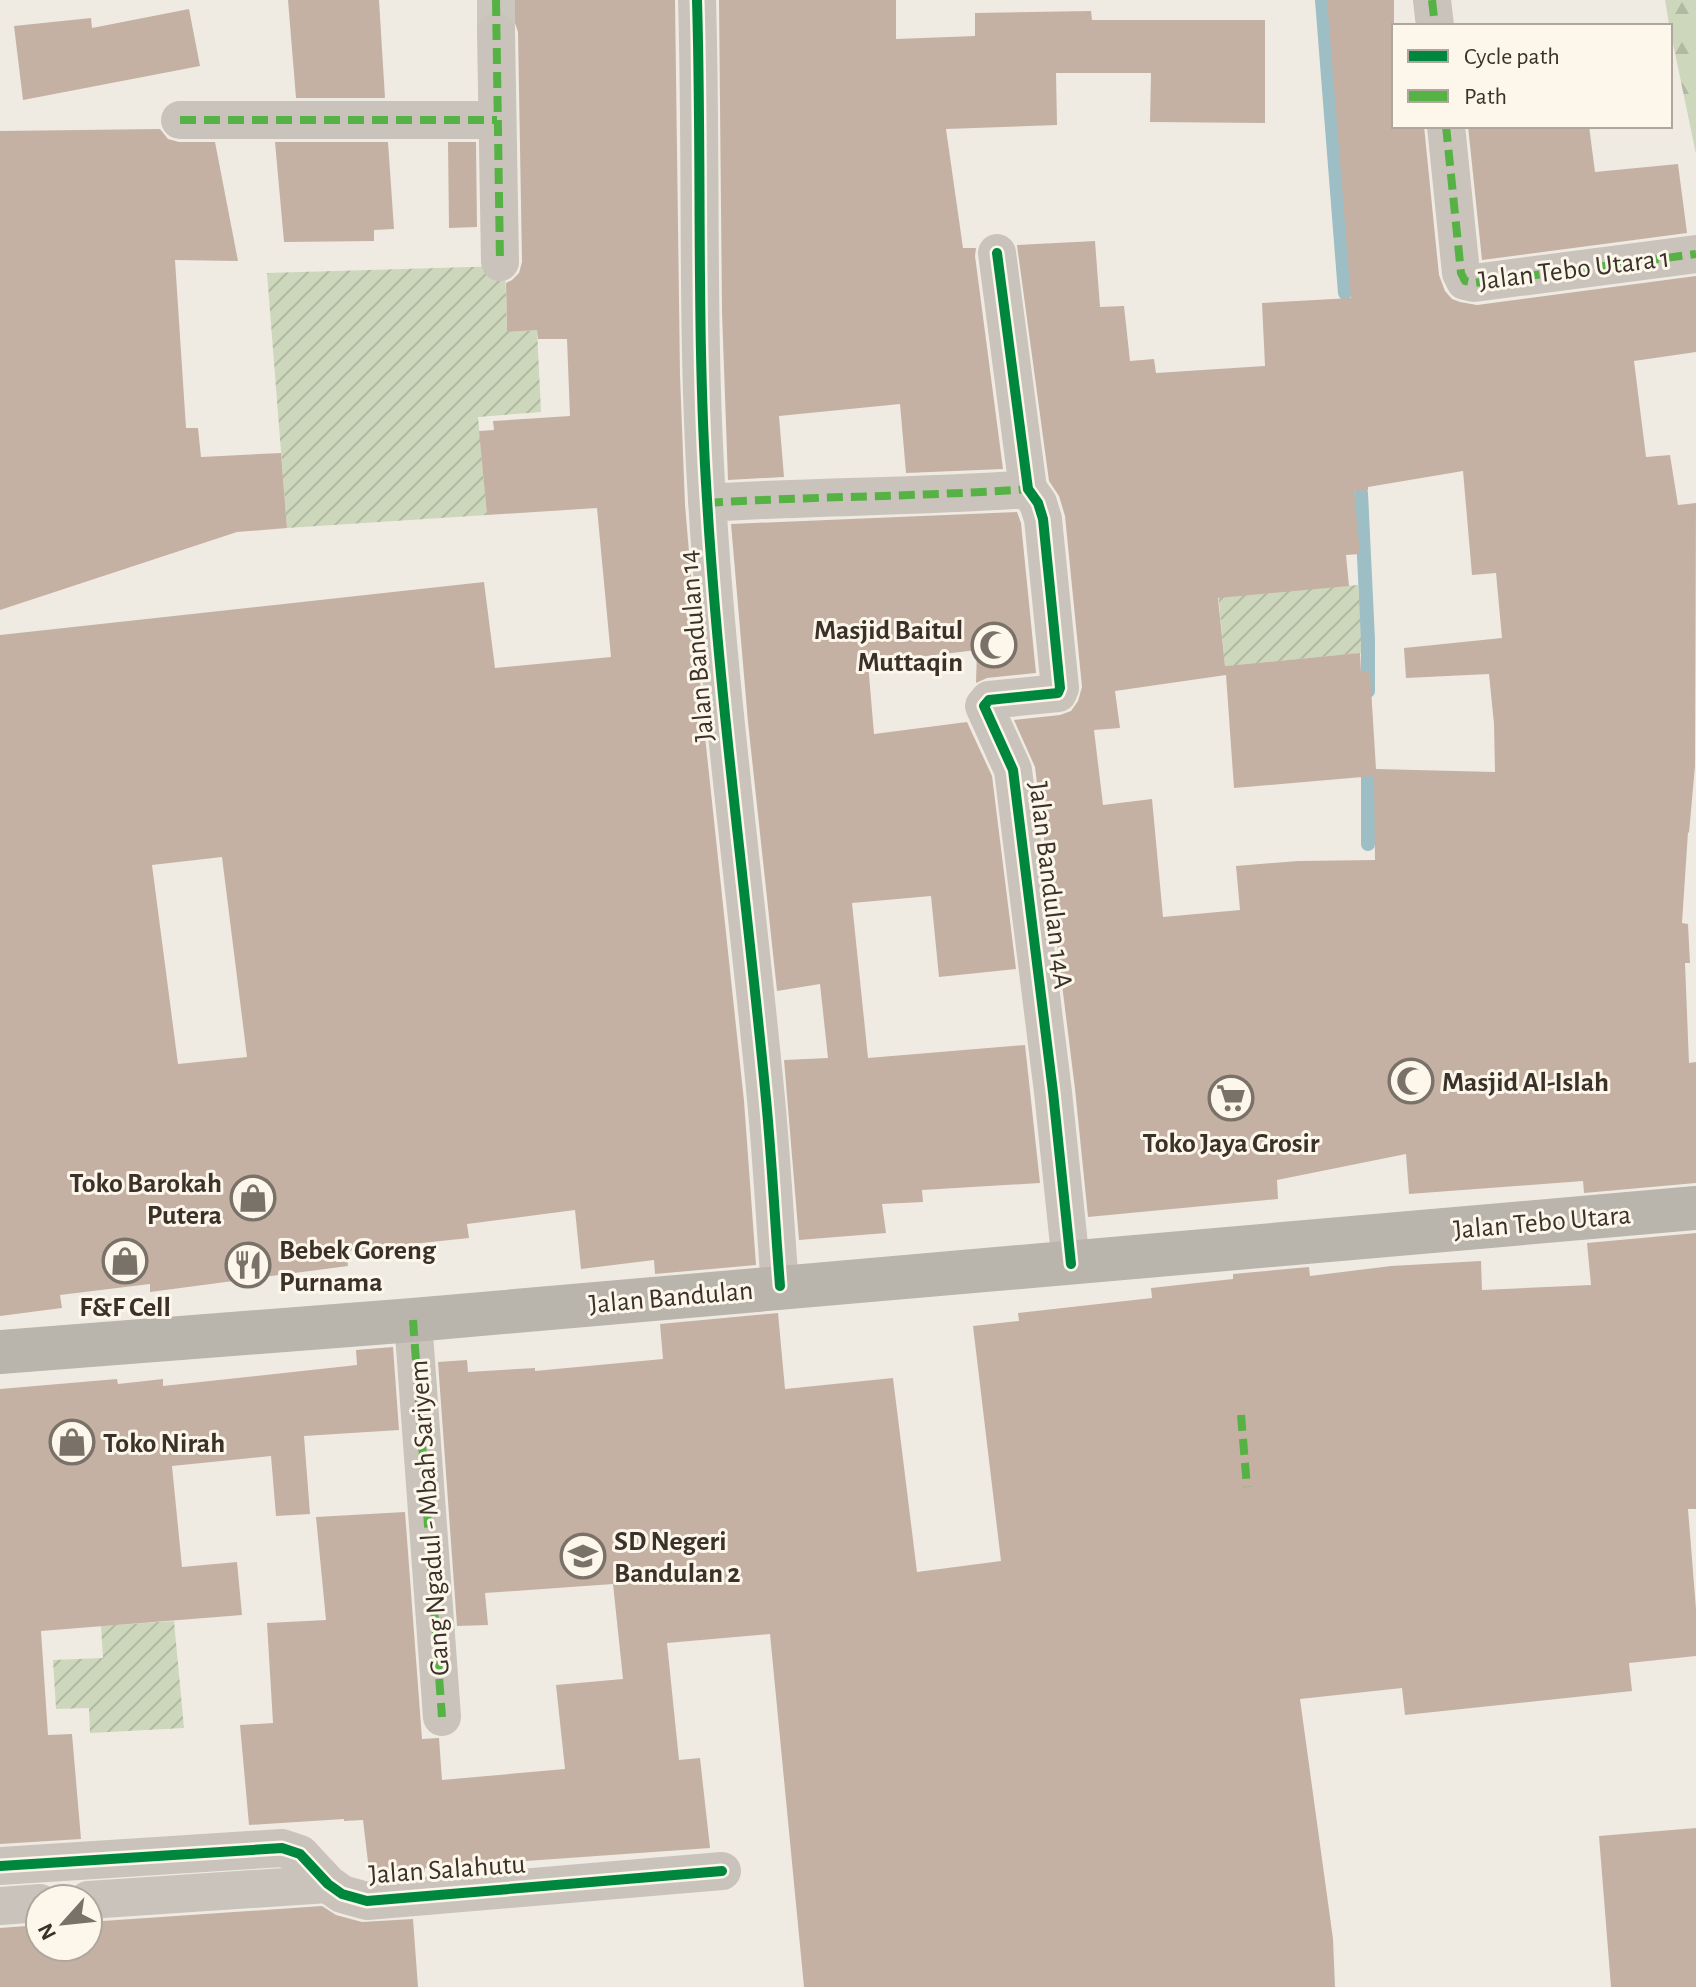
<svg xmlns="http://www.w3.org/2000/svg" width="1696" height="1987" viewBox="0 0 1696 1987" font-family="'Alegreya Sans',sans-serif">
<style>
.forest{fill:url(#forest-firs)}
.garden{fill:url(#garden-furrows)}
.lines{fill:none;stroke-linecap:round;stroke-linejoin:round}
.stream{stroke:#9cbec4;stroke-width:14}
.building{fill:#c5b1a3;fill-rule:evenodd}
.minor-tunnel{stroke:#cbc6be;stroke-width:38;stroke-dasharray:38 19;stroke-linecap:butt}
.minor{stroke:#c9c3bb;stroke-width:38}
.secondary{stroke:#b9b4ac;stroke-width:44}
.quiet{stroke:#57b245;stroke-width:8;stroke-dasharray:16 8;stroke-linecap:butt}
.cycleway-casing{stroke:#fcf6eb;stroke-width:15}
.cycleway{stroke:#00873e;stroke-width:10}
.labels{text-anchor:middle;stroke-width:6;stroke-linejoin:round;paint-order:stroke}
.street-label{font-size:28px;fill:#3b3128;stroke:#fcf6eb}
.poi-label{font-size:28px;font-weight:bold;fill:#3b3128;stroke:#fcf6eb;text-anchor:start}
</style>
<defs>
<pattern id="forest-firs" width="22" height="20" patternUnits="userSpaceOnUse" patternTransform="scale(2)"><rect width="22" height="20" fill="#cdd7bb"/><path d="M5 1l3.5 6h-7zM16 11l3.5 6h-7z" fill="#b1b9a1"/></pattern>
<pattern id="garden-furrows" width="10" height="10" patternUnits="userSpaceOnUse" patternTransform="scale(2)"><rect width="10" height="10" fill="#cdd7bb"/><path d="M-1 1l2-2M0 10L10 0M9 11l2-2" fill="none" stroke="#b1b9a1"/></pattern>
</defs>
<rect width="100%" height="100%" fill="#efebe3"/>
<path class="forest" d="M1665 0H1696V154L1669 24Z"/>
<path class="garden" d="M505 266 507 332 537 330 541 412 478 417 487 515 287 528 267 273Z
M1358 585 1363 653 1225 666 1218 592 1285 591Z
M174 1621 184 1728 90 1733 89 1708 56 1709 53 1660 103 1658 101 1626Z"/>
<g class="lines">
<path class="stream" d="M1322 0 1345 293
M1361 493 1368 640V691
M1368 760V844"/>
</g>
<path class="building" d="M288 0H379L385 98H296Z
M504 0H675L680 375 685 505 704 727 744 1101 756 1265 655 1274 654 1260 581 1269 575 1210 467 1224 469 1238 346 1251 348 1266 150 1292V1284L60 1295 62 1308 0 1316V635L484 582 495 668 611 657 597 508 487 515 479 431 494 430 493 421 570 416 567 339H538L537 330 507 332 506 283 512 280 519 273 522 262 518 32 514 20 504 12ZM222 857 247 1057 178 1064 152 865Z
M719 0H896V39L975 36V13L1091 11 1092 20H1265V123L1150 122 1151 73H1056L1057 125 946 129 963 248H976L975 256 1003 469 906 473 900 404 779 416 784 477 728 480 722 312Z
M1327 0H1394V126H1424L1439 275 1445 291 1452 299 1460 302 1477 305 1696 276V352L1634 361 1646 457 1670 455 1678 505 1696 503 1695 766 1689 833 1688 832 1682 923 1688 924 1690 963H1685L1689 1063 1696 1062V1183L1584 1193 1583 1181 1409 1194 1406 1154 1277 1180 1278 1199 1088 1217 1075 1089 1035 767 1014 720 1060 715 1071 711 1078 701 1082 687 1065 516 1059 496 1049 481 1017 245 1095 241 1100 307 1124 306 1130 361 1154 359 1156 373 1265 366 1262 303 1351 298ZM1463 471 1472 575 1496 573 1502 638 1404 648 1406 678 1489 674 1494 724 1495 772 1376 769 1370 672H1361L1360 653 1225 666 1218 598 1349 586 1346 555 1360 554 1354 491 1368 490V487ZM1226 675 1234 788 1374 776 1375 860 1298 861 1236 866 1240 910 1163 917 1152 799 1103 805 1094 730 1120 728 1115 691Z
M189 9 200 66 23 100 14 26 91 18 92 28Z
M1468 126H1589L1595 172 1678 164 1687 233 1482 260Z
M160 129 168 139 179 142H215L238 261 175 260 186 428H198L201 457 281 453 287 528 237 532 0 610V131Z
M275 142H388L394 229 374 230V241L284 242Z
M448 142H476L477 227 449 228Z
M1017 512 1021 523 1036 673 987 678 976 683 977 650 868 663 874 734 967 722 992 776 1016 969 939 977 931 896 852 903 868 1058 1025 1045 1040 1183 922 1190 923 1202 882 1204 886 1233 799 1240 784 1060 828 1058 820 984 777 991 748 722 731 524Z
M1696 1233V1509H1688L1696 1609V1656L1629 1663 1632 1691 1405 1715 1402 1688 1300 1699 1333 1939 1335 1987H804L770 1634 667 1643 679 1760 700 1758 710 1848 425 1868V1872L410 1874V1875L370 1879 363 1820 344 1821V1819L249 1825 240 1725 273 1723 267 1623 326 1620 316 1517 405 1512 422 1739 439 1738 442 1780 565 1769 556 1685 623 1679 613 1584 485 1593 488 1625 457 1626 438 1362 467 1360 468 1372 535 1368V1371L663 1359 660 1324 778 1313 785 1389 893 1378 917 1572 1001 1561 973 1326 1019 1321 1018 1313 1152 1298 1151 1288 1233 1279V1274L1309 1267 1310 1276 1391 1266 1481 1261 1482 1290 1591 1285 1587 1243Z
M393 1347 399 1430 304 1436 310 1514 276 1516 271 1456 172 1466 182 1567 237 1562 242 1615 41 1631 48 1735 72 1734 81 1839 0 1844V1389L117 1379 118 1384 163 1379V1386L357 1365 356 1350Z
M1696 1828V1987H1611L1599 1836Z
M322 1906 336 1915 362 1922 413 1919 418 1987H0V1928L40 1925V1947H88V1922Z"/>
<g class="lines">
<path class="minor-tunnel" d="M496 0V32"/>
<path class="minor" d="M697 0C702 166 696 333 707 499 719 700 747 899 766 1099 772 1161 775 1224 780 1286
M1432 0 1435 26
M496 32 500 262
M180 120H497
M1446 126 1461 273 1465 281 1474 283 1696 254
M997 253 1028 489 1038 503 1043 519 1060 688 1058 693 989 700 984 706 1013 770 1053 1092 1071 1264
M707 503C814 496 921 497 1028 489
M413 1320 442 1717
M0 1866 282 1848 300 1854 328 1884 342 1894 367 1901 722 1871
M88 1900 328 1884
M0 1906 40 1903"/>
<path class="secondary" d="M0 1352 413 1320 1696 1208"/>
<path class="quiet" d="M496 0 500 262
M1432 0 1435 26
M180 120H497
M1446 126 1461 273 1465 281 1474 283 1696 254
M707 503C814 496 921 497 1028 489
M413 1320 442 1717
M1241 1415 1247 1487"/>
<g class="cycleway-casing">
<path id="cycleway" d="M697 0C702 166 696 333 707 499 719 700 747 899 766 1099 772 1161 775 1224 780 1286
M997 253 1028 489 1038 503 1043 519 1060 688 1058 693 989 700 984 706 1013 770 1053 1092 1071 1264
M0 1866 282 1848 300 1854 328 1884 342 1894 367 1901 722 1871"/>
</g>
<use href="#cycleway" class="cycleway"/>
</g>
<defs>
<g id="mosque-ring" transform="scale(2.3)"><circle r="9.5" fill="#fcf6eb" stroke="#7a7269" stroke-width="1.5"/><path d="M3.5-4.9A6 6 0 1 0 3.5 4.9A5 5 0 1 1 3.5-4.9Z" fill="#7a7269"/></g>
<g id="supermarket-ring" transform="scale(2.3)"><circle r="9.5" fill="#fcf6eb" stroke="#7a7269" stroke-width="1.5"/><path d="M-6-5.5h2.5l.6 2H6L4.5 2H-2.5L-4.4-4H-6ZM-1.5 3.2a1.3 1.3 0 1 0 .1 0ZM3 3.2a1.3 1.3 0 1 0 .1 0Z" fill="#7a7269"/></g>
<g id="shop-ring" transform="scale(2.3)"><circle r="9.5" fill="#fcf6eb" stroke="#7a7269" stroke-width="1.5"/><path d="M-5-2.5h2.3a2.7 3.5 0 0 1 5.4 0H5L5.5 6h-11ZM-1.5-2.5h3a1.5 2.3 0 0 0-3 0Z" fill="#7a7269"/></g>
<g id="restaurant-ring" transform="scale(2.3)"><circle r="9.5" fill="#fcf6eb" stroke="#7a7269" stroke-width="1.5"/><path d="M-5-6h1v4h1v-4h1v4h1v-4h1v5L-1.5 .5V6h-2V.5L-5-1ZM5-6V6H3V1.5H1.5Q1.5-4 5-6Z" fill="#7a7269"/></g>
<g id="school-ring" transform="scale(2.3)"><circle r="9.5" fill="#fcf6eb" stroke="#7a7269" stroke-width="1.5"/><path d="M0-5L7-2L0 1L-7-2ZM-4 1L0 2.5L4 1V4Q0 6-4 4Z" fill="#7a7269"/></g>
</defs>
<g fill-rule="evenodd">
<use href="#mosque-ring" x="994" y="645"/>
<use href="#mosque-ring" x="1411" y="1081"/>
<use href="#supermarket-ring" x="1231" y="1098"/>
<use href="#shop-ring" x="253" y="1198"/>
<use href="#shop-ring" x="125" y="1261"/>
<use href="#restaurant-ring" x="248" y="1265"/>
<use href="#shop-ring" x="72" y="1442"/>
<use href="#school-ring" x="583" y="1556"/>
</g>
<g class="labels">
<g class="street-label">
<text transform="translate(1574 268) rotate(-7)" y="10">Jalan Tebo Utara 1</text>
<text transform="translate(695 646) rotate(-95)" y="10">Jalan Bandulan 14</text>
<text transform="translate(1052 885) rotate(83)" y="10">Jalan Bandulan 14A</text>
<text transform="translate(1542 1221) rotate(-5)" y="10">Jalan Tebo Utara</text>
<text transform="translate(671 1296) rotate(-5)" y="10">Jalan Bandulan</text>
<text transform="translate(428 1518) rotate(-94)" y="10">Gang Ngadul - Mbah Sariyem</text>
<text transform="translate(447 1868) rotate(-4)" y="10">Jalan Salahutu</text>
</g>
<g class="poi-label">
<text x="963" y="639" text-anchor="end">Masjid Baitul<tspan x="963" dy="32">Muttaqin</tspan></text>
<text x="1442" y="1091">Masjid Al-Islah</text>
<text x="1231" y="1152" text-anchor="middle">Toko Jaya Grosir</text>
<text x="222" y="1192" text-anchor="end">Toko Barokah<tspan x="222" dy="32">Putera</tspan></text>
<text x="279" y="1259">Bebek Goreng<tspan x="279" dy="32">Purnama</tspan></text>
<text x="125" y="1316" text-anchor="middle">F&amp;F Cell</text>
<text x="103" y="1452">Toko Nirah</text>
<text x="614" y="1550">SD Negeri<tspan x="614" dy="32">Bandulan 2</tspan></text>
</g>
</g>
<rect x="1392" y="24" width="280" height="104" fill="#fcf6eb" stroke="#afa79d" stroke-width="2"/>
<rect x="1408" y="50" width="40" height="12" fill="#00873e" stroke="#afa79d" stroke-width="2"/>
<text x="1464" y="64" font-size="24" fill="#3b3128">Cycle path</text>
<rect x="1408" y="90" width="40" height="12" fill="#57b245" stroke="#afa79d" stroke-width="2"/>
<text x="1464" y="104" font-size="24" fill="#3b3128">Path</text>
<g transform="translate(64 1923) rotate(243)"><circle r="38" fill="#fcf6eb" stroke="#afa79d" stroke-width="2"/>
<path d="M0-6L14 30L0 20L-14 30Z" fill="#7a7269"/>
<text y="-12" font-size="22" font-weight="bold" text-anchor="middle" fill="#3b3128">N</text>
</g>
</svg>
